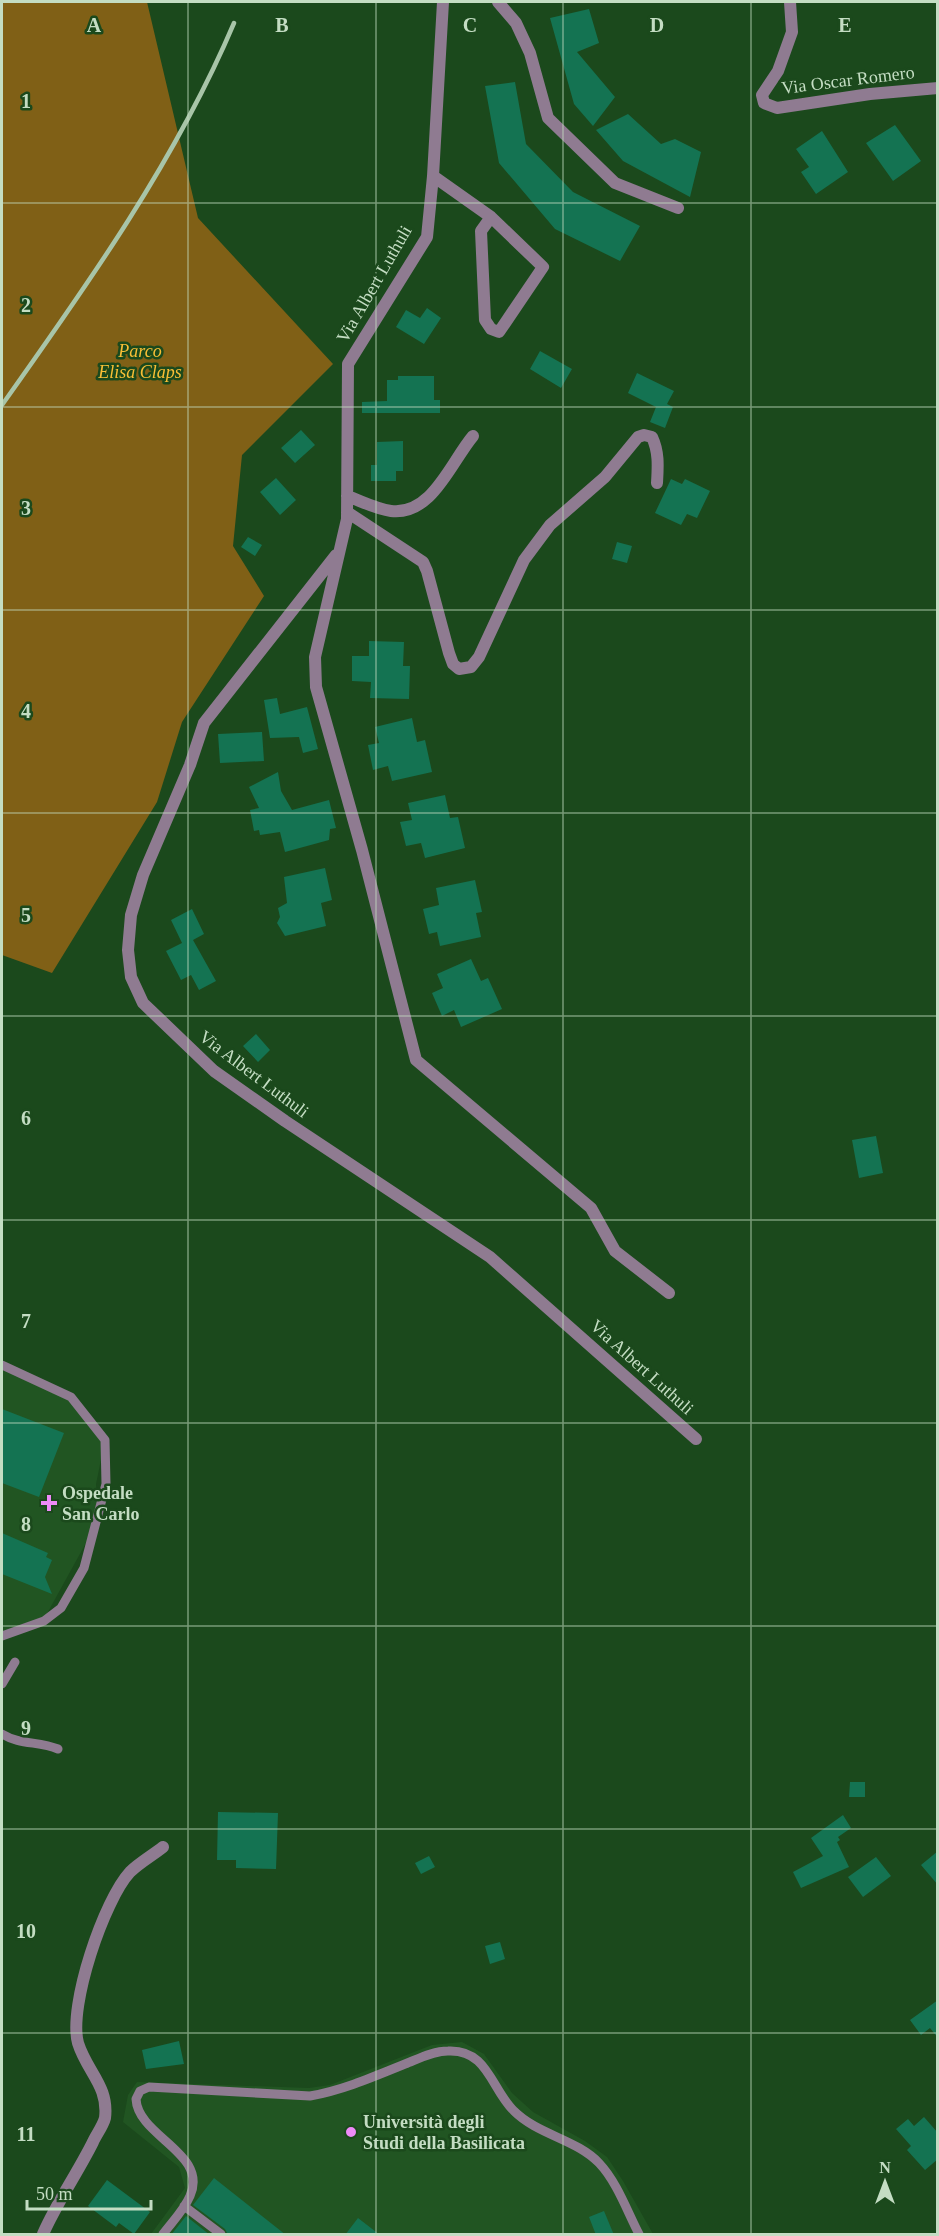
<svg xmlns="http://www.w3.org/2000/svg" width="939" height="2236" viewBox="0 0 939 2236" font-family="'Times New Roman',serif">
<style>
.built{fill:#215522}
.green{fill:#806016}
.building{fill:#147352}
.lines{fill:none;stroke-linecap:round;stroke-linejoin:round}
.service{stroke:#8f7b91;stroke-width:9}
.minor{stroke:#8f7b91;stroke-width:12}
.rail{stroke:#a8c5a8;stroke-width:4.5}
.grid{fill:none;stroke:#c4ddc3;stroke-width:1.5;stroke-opacity:0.55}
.poi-dot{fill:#ee8bf8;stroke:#1b491c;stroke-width:2}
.labels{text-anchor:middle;stroke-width:5;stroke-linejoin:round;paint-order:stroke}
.street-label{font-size:18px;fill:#c4ddc3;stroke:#1b491c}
.park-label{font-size:18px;font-style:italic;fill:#f8be36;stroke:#1b491c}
.poi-label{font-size:18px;font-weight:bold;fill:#c4ddc3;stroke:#1b491c;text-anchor:start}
.grid-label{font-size:20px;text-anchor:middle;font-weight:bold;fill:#c4ddc3;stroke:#1b491c;stroke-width:5;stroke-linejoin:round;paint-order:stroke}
</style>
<rect width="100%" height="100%" fill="#1b491c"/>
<path class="built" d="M2 1365 71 1397 105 1440 96 1484 98 1521 43 1621 2 1635Z
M462 2042 484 2054 512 2093 533 2112 585 2141 607 2157 623 2181 653 2234H151L185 2188 179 2167 123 2122 128 2095 137 2082 309 2088 330 2085 432 2045Z"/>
<path class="green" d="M2 2H147L198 218 333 364 242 455 233 546 264 596 182 722 157 802 52 973 2 955Z"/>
<path class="building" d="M589 9 599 43 577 52 615 97 593 126 574 104 550 18Z
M515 82 526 144 573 192 640 226 620 261 555 229 499 163 485 86Z
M628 114 661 144 675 139 701 152 690 197 623 161 596 130Z
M895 125 921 161 893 181 866 143Z
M822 131 848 172 816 194 801 172 809 167 796 149Z
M427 308 441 318 424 344 396 327 406 310 420 318Z
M540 351 572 369 561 388 530 369Z
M637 373 674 391 667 404 673 407 665 428 650 422 656 407 628 393Z
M398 376H434V400H440V413H362V402L387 401V380H398Z
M301 430 315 445 295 463 281 448Z
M403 441V471H396V481H371V465H377V442Z
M276 478 296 500 280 515 260 492Z
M671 479 682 484 685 479 710 491 697 518 687 514 681 525 655 513Z
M248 537 262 545 255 556 241 547Z
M617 542 632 546 627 563 612 559Z
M369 641 404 642 403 666H410L409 699 370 698 371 682 352 681V656H369Z
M277 698 280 714 307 707 318 749 303 753 299 737 270 738 264 700Z
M412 718 417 742 425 740 432 772 392 781 388 766 373 770 368 745 379 743 375 727Z
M262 732 264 761 220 763 218 734Z
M278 772 281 791 292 810 329 800 336 828 330 829 329 840 285 852 280 832 260 835 259 830 254 831 250 810 259 808 249 787Z
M445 795 450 818 458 817 465 848 425 858 421 843 406 846 400 822 412 820 408 803Z
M325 868 332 900 321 903 326 926 285 936 277 923 280 917 278 908 287 903 284 877Z
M475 880 482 912 476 913 481 937 440 946 437 932 429 934 423 909 439 905 436 888Z
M192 909 204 934 193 940 216 981 199 990 191 975 181 980 166 951 182 943 171 920Z
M471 959 481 981 488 978 502 1009 461 1027 454 1010 442 1016 432 993 443 988 437 974Z
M256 1034 270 1050 258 1062 243 1046Z
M876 1136 883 1173 859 1178 852 1140Z
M2 1409 64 1433 39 1497 2 1483Z
M2 1533 48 1553 46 1557 52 1560 45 1577 52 1594 2 1574Z
M850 1782H865V1797H849Z
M218 1812 278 1813 276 1869 236 1868V1860H217Z
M843 1815 851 1828 838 1837 840 1840 837 1842 849 1867 801 1888 793 1872 823 1856 811 1838Z
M938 1851V1885L921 1865Z
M429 1856 435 1867 421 1874 415 1863Z
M876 1857 891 1876 863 1897 848 1877Z
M500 1942 505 1959 490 1964 485 1946Z
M938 2000V2038L930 2028 921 2035 910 2020Z
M179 2041 184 2064 146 2069 142 2050Z
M924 2117 938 2133V2159L925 2170 907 2150 911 2146 896 2129 908 2119 914 2126Z
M214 2178 286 2235H228L225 2229 193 2205Z
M107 2180 150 2212 134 2234 119 2223 116 2227 88 2206Z
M604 2211 614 2235H596L589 2217Z
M186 2216 210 2235H171Z
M358 2218 380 2235H345Z"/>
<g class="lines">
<path class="service" d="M2 1365 71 1397 105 1440 106 1484 84 1568 61 1608 44 1621 2 1636
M2 1684 15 1662
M2 1734C20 1745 39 1741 58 1749
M184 2206 221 2234
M163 2234C172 2222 184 2210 190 2196 209 2153 138 2137 136 2099L140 2091 149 2087 310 2096C343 2090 373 2077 405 2064 418 2059 433 2051 448 2051 488 2049 491 2089 514 2111 538 2135 576 2139 599 2163 617 2182 627 2211 639 2234"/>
<path class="minor" d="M443 2 433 176 427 237 348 364 347 519 315 657 316 687 362 850 416 1060 591 1208 615 1251 669 1293
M498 2 516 23 530 53 548 118 615 183 678 208
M790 2 792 32 778 71 762 95 764 103 777 108 870 94 938 88
M433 176 491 217 543 267 499 332 491 329 485 320 481 231 491 217
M347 496C361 501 376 509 391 511 432 516 451 462 473 436
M347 512 423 562 427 571 449 653 453 664 459 669 471 667 479 657 524 560 550 525 605 477 638 437 644 435 652 437C659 452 658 466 657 483
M336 555 204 723 190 765 143 875 131 915 128 950 131 977 143 1003 214 1071 285 1121 490 1257 696 1439
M43 2234C57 2202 77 2174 93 2142 96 2135 103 2126 105 2118 109 2086 87 2072 78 2043 68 2006 104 1900 130 1872 139 1863 153 1855 163 1847"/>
<path class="rail" d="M2 405C88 284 176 160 234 23"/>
</g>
<path class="grid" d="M188 2V2234M376 2V2234M563 2V2234M751 2V2234M2 203H938M2 407H938M2 610H938M2 813H938M2 1016H938M2 1220H938M2 1423H938M2 1626H938M2 1829H938M2 2033H938"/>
<g class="poi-dot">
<path d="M46 1494h6v6h6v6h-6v6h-6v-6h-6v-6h6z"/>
<circle cx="351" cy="2132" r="6"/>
</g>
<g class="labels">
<g class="street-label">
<text transform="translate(848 80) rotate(-7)" y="6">Via Oscar Romero</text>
<text transform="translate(374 284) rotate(-60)" y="6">Via Albert Luthuli</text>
<text transform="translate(254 1074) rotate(37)" y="6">Via Albert Luthuli</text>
<text transform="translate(642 1367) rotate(42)" y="6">Via Albert Luthuli</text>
</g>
<g class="park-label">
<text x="140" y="357">Parco<tspan x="140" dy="21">Elisa Claps</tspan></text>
</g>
<g class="poi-label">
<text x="62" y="1499">Ospedale<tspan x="62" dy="21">San Carlo</tspan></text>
<text x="363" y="2128">Università degli<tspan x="363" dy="21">Studi della Basilicata</tspan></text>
</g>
</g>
<g class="grid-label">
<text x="94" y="32">A</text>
<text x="282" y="32">B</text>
<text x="470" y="32">C</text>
<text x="657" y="32">D</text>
<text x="845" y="32">E</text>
<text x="26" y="108">1</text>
<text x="26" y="312">2</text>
<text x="26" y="515">3</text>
<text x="26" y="718">4</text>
<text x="26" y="922">5</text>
<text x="26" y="1125">6</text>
<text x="26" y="1328">7</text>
<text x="26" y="1531">8</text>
<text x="26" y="1735">9</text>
<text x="26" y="1938">10</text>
<text x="26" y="2141">11</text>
</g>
<rect width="939" height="2236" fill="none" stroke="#c4ddc3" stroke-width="6"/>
<g transform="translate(885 2182)" stroke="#1b491c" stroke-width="4.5" paint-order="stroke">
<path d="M0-4.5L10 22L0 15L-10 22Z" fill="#c4ddc3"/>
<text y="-9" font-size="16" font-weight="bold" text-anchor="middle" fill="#c4ddc3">N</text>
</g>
<path d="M27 2200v9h124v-9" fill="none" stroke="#c4ddc3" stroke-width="3"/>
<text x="36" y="2200" font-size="18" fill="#c4ddc3" stroke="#1b491c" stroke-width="4.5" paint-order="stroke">50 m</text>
</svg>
